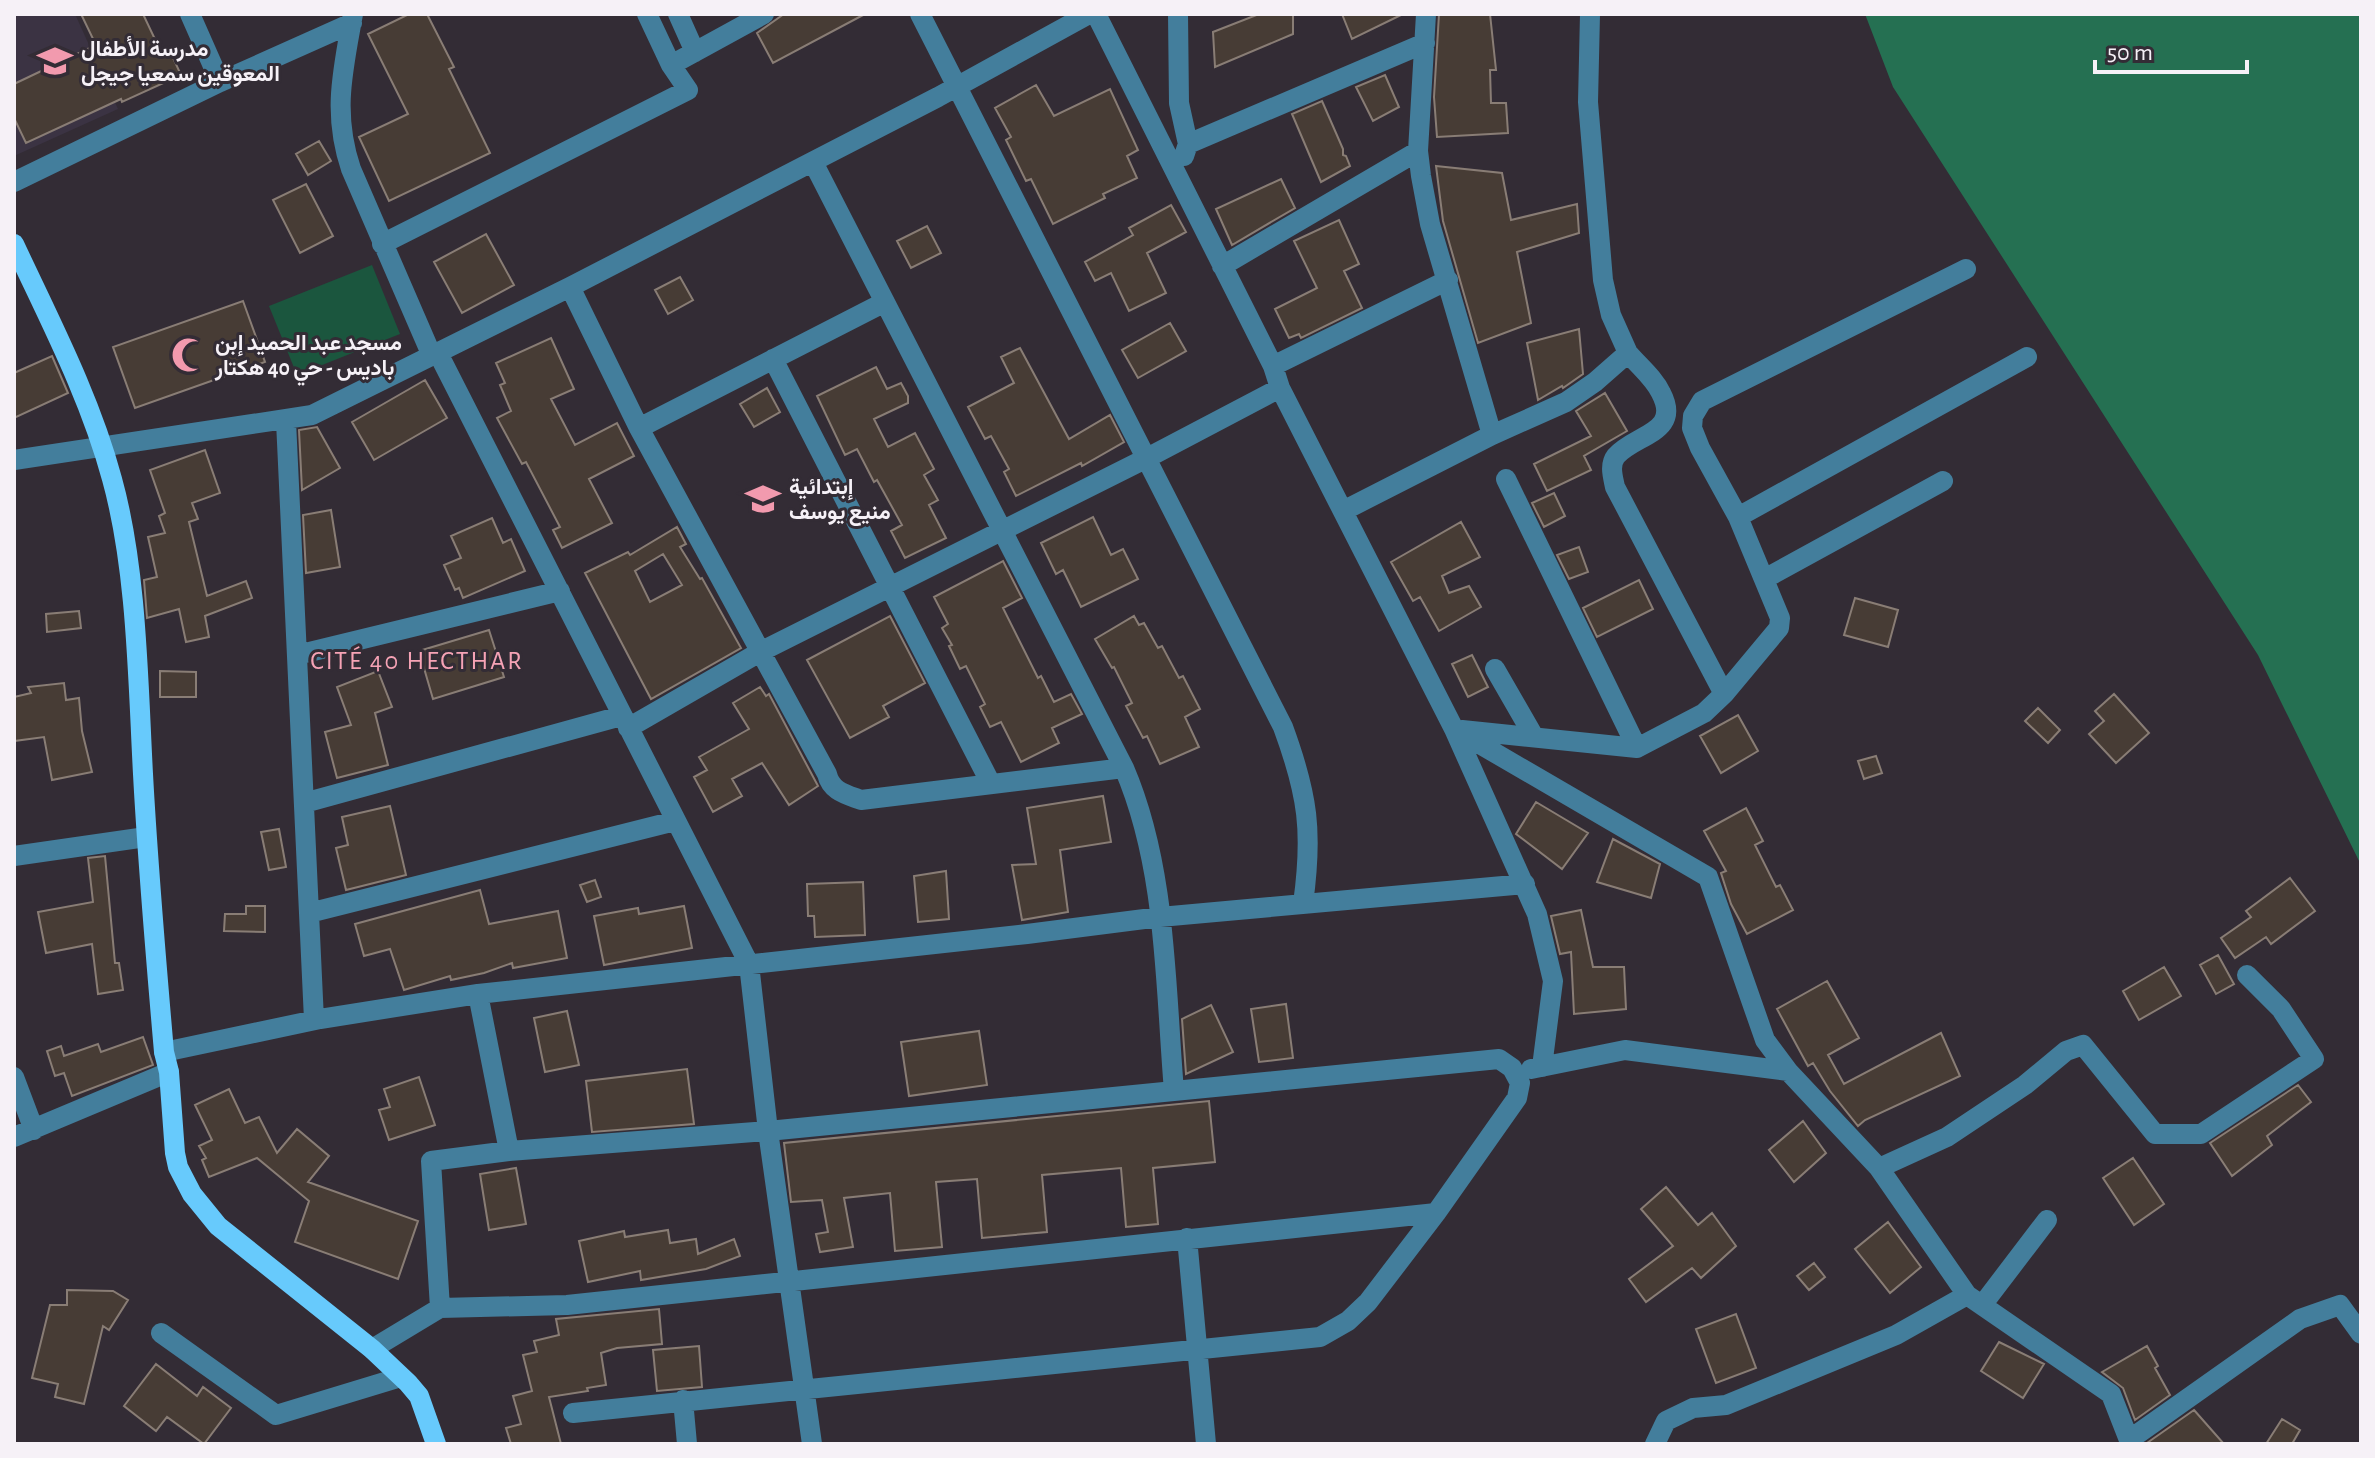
<svg xmlns="http://www.w3.org/2000/svg" width="2375" height="1458" viewBox="0 0 2375 1458" font-family="'Alegreya Sans',Vazirmatn,sans-serif">
<style>
.education{fill:#3b3343}
.green{fill:#1b563e}
.forest{fill:#257052}
.building{fill:#473c35;stroke:#897d75;stroke-width:2;fill-rule:evenodd}
.lines{fill:none;stroke-linecap:round;stroke-linejoin:round}
.minor{stroke:#437e9c;stroke-width:20}
.major{stroke:#67cafc;stroke-width:20}
.labels{text-anchor:middle;stroke-width:6;stroke-linejoin:round;paint-order:stroke}
.poi-label{font-size:22px;font-weight:bold;fill:#f6f1f7;stroke:#332c35;text-anchor:start}
.quarter-label{font-size:26px;letter-spacing:2px;fill:#f6a3b5;stroke:#332c35}
</style>
<rect width="100%" height="100%" fill="#332c35"/>
<path class="education" d="M14 14H75L118 109 14 156Z"/>
<path class="green" d="M372 265 400 334 297 375 269 306Z"/>
<path class="forest" d="M1865 14H2361V865L2258 655 1893 87Z"/>
<path class="building" d="M81 14H143L161 52 169 49 181 75 122 102 121 99 26 143 14 118V84L96 45Z
M409 14H427L454 67 449 69 490 153 389 201 359 137 408 114 368 34Z
M784 14H865L773 63 757 33Z
M1259 14H1293V34L1215 67 1213 32Z
M1342 14H1403L1352 39Z
M1439 14H1490L1496 70H1490L1491 103H1506L1508 133 1437 137 1434 97Z
M1385 75 1399 107 1373 121 1356 87Z
M1036 85 1054 116 1110 89 1138 150 1127 156 1137 178 1103 194 1105 198 1053 224 1031 179 1026 181 1006 140 1011 137 995 108Z
M1322 101 1343 149V155L1346 156 1350 166 1321 182 1292 114Z
M319 141 331 161 308 175 296 154Z
M1436 166 1502 173 1511 220 1577 204 1579 233 1517 252 1531 323 1478 343 1443 221Z
M1281 179 1295 208 1232 245 1216 209Z
M306 184 333 236 300 253 273 200Z
M1171 205 1186 232 1147 253 1166 293 1129 311 1111 273 1095 281 1085 262 1133 235 1129 228Z
M1339 220 1359 264 1344 271 1362 308 1301 338 1299 334 1289 338 1275 309 1317 288 1294 241Z
M927 226 941 253 911 268 897 241Z
M486 234 514 285 462 313 434 262Z
M680 277 693 300 668 314 655 290Z
M243 301 265 362 135 408 113 347Z
M1170 323 1186 351 1138 378 1122 350Z
M1579 329 1583 374 1563 388 1562 386 1538 400 1527 343Z
M551 338 574 389 551 399 575 445 617 423 634 456 589 479 612 523 562 548 553 530 560 527 526 462 522 464 497 418 511 411 500 385 505 383 496 363Z
M1020 348 1069 439 1110 415 1124 442 1082 466 1081 463 1016 496 1004 472 1009 469 991 436 985 439 968 407 1014 383 1001 357Z
M52 356 68 393 14 418V373Z
M876 367 887 389 901 383 908 396V403L874 419 888 447 915 433 934 469 924 475 938 500 929 505 946 538 905 558 891 531 902 525 877 480 874 482 857 449 845 455 817 396Z
M425 380 447 418 374 460 352 422Z
M767 388 780 412 754 427 740 404Z
M1605 393 1627 431 1584 456 1591 470 1547 491 1534 464 1591 436 1576 411Z
M317 427 340 468 302 490 299 430Z
M205 450 220 493 192 503 198 519 189 522 207 596 246 581 252 598 205 616 209 637 186 642 179 609 147 618 144 580 157 577 148 537 165 533 159 516 165 513 150 470Z
M1554 493 1565 516 1544 527 1532 503Z
M331 510 340 567 306 573 303 515Z
M1093 517 1111 555 1123 549 1138 579 1081 607 1063 570 1056 574 1041 543Z
M492 518 503 543 511 539 525 571 463 598 459 588 455 590 444 565 461 558 451 536Z
M1461 522 1480 557 1442 576 1449 593 1469 586 1481 607 1439 631 1420 597 1413 601 1391 562Z
M677 527 686 544 680 547 700 579 702 578 741 648 651 699 585 573 628 552 630 555ZM663 554 682 585 650 602 635 571Z
M1579 547 1588 572 1569 579 1557 555Z
M1003 561 1022 598 1003 608 1038 678 1041 676 1054 702 1071 694 1082 714 1052 728 1059 743 1021 762 1001 722 990 727 980 707 985 704 966 666 960 669 949 646 952 645 942 628 948 624 934 597Z
M1639 580 1653 609 1597 637 1583 608Z
M1855 598 1898 610 1888 647 1844 635Z
M79 611 81 628 47 632 46 614Z
M890 616 925 683 883 706 889 717 850 738 807 660Z
M1134 616 1139 625 1144 623 1158 648 1162 646 1179 678 1183 676 1200 709 1185 717 1199 747 1160 764 1147 736 1143 738 1126 706 1132 703 1114 667 1112 668 1095 639Z
M489 630 504 677 433 699 419 651Z
M1472 655 1488 687 1468 697 1452 664Z
M160 671 196 672V697H160Z
M378 671 392 707 375 713 388 765 337 778 325 732 351 725 337 687Z
M64 683 66 700 79 698 82 731 92 772 52 780 44 737 14 741V697L31 693 28 687Z
M760 687 766 696 769 694 818 786 789 805 762 763 732 779 742 796 713 812 694 777 707 770 699 757 749 729 733 703Z
M2114 694 2149 733 2116 763 2089 734 2104 721 2095 711Z
M2038 708 2060 730 2048 743 2025 721Z
M1738 715 1758 751 1721 773 1700 736Z
M1876 756 1882 773 1864 779 1858 761Z
M1103 796 1111 842 1060 850 1068 912 1022 920 1012 865 1036 864 1027 808Z
M1536 802 1588 833 1562 869 1516 834Z
M390 806 406 875 346 890 336 848 348 845 342 817Z
M1746 808 1763 841 1755 845 1776 887 1780 885 1793 910 1747 934 1731 904 1721 873 1726 871 1704 831Z
M279 829 286 867 269 870 261 832Z
M1613 839 1660 864 1651 898 1597 882Z
M105 856 115 963H119L123 990 98 994 92 944 46 953 38 912 93 902 88 858Z
M946 871 949 919 918 922 914 876Z
M2290 878 2315 911 2271 944 2266 937 2235 958 2221 938 2251 917 2246 911Z
M595 880 601 897 587 902 580 885Z
M863 882 865 935 815 937 814 916H808L807 884Z
M480 890 489 924 558 911 567 958 513 968 512 963 484 973 451 980 450 976 404 990 390 949 364 956 355 924Z
M246 906H265V932L224 931 225 914H246Z
M684 906 692 948 604 965 594 916 638 908 639 914Z
M1581 910 1593 967H1624L1626 1009 1574 1014 1571 952 1560 954 1551 916Z
M2218 955 2234 984 2216 994 2200 965Z
M2164 967 2181 996 2139 1020 2123 991Z
M1827 981 1859 1038 1828 1055 1844 1084 1941 1033 1960 1076 1865 1120 1858 1126 1830 1091 1813 1063 1808 1066 1777 1009Z
M1286 1004 1293 1058 1259 1062 1251 1009Z
M1211 1005 1233 1052 1186 1074 1182 1019Z
M567 1011 579 1065 545 1072 534 1018Z
M979 1031 987 1085 909 1096 901 1042Z
M143 1037 153 1065 72 1096 64 1073 55 1076 47 1051 61 1046 64 1056 98 1044 101 1052Z
M687 1069 694 1124 592 1132 586 1081Z
M419 1077 435 1125 389 1140 379 1110 390 1107 384 1089Z
M2298 1085 2311 1102 2267 1136 2272 1145 2232 1176 2210 1143Z
M229 1089 245 1123 259 1117 277 1153 297 1129 329 1156 308 1182 418 1221 398 1279 295 1242 309 1201 257 1158 209 1177 202 1160 206 1158 199 1146 212 1140 195 1105Z
M1209 1101 1215 1162 1153 1168 1158 1224 1126 1227 1121 1168 1042 1175 1047 1232 982 1238 977 1179 936 1182 942 1247 895 1251 890 1193 844 1198 853 1247 820 1252 816 1234 828 1232 822 1200 791 1202 784 1143Z
M1803 1121 1826 1153 1794 1182 1769 1150Z
M2133 1158 2164 1204 2134 1225 2103 1178Z
M516 1168 526 1224 489 1230 480 1174Z
M1666 1187 1698 1225 1712 1213 1736 1246 1701 1278 1692 1268 1646 1302 1629 1279 1673 1246 1641 1209Z
M1888 1222 1921 1267 1890 1293 1855 1249Z
M668 1230 670 1243 696 1239 698 1254 734 1239 740 1256 706 1269 641 1280 640 1271 588 1282 579 1241 624 1231 625 1237Z
M1814 1263 1825 1277 1809 1290 1797 1276Z
M67 1290 113 1291 128 1300 109 1330 103 1326 84 1404 55 1397 58 1384 32 1378 50 1305H67Z
M659 1309 662 1344 617 1348 601 1353 606 1385 587 1388 588 1391 549 1397 561 1444H511L506 1428 521 1424 513 1396 532 1391 523 1355 537 1352 534 1341 559 1335 556 1319Z
M1736 1314 1756 1368 1716 1383 1696 1329Z
M1999 1342 2044 1364 2023 1398 1981 1371Z
M699 1346 702 1387 657 1391 653 1350Z
M2147 1346 2158 1366 2155 1368 2170 1395 2135 1420 2123 1388 2102 1372Z
M156 1364 197 1396 203 1387 231 1408 204 1444 167 1417 156 1431 124 1406Z
M2194 1410 2224 1444 2147 1443Z
M2282 1419 2300 1430 2292 1444H2266Z"/>
<g class="lines">
<path class="minor" d="M190 14 220 82
M353 14C343 70 332 113 351 169L432 356
M678 14 695 52
M920 14 1283 727C1308 795 1313 832 1303 904
M1096 14 1273 366 1280 388 1454 729 1537 914 1553 981 1542 1067
M1178 14 1179 103 1188 144 1184 156
M1426 14 1418 151 1421 176 1430 224 1492 435
M671 65 764 14
M1188 144 1425 43
M813 162 1124 768C1167 868 1165 984 1174 1091
M14 182 220 82 352 23
M382 244 688 90 671 65 647 14
M1222 266 1418 151
M570 287 639 428 827 774C831 791 845 794 861 800L1124 768
M438 353 749 964 768 1131 812 1444
M773 359 990 782
M1273 366 1448 280
M286 421 314 1020
M639 428 885 302
M14 460 312 415 570 287 938 97 1089 14
M1506 479 1637 748
M1343 511 1492 435 1566 402 1595 382 1628 353 1611 315 1603 280 1588 102 1590 14
M1738 517 2027 357
M1766 578 1943 481
M297 655 560 591
M1495 669 1533 735
M1724 694 1779 628 1780 618 1738 517 1700 448 1692 428 1693 416 1702 401 1966 269
M628 728 760 652 1147 458 1280 388
M1454 729 1708 877 1765 1040 1788 1071 1879 1168 1967 1295 2111 1394 2129 1440 2134 1444
M1462 730 1637 748 1704 713 1724 694 1615 487C1613 477 1609 465 1616 456 1635 434 1682 433 1661 393 1654 378 1639 366 1628 353
M304 803 621 716
M14 856 146 837
M309 913 675 821
M478 994 509 1151
M164 1052 320 1019 478 994 1027 934 1160 917 1525 884
M1531 1069 1625 1050 1788 1071
M14 1077 34 1130
M14 1137 169 1072
M1879 1168 1947 1137 2025 1085 2066 1051 2083 1045 2155 1134H2201L2314 1059 2281 1009 2247 975
M1187 1238 1206 1444
M1983 1304 2047 1220
M440 1308 431 1161 509 1151 768 1131 1499 1059 1512 1068 1520 1083 1517 1098 1436 1213 1368 1302 1348 1321 1320 1337 573 1413
M161 1333 276 1415 401 1377
M372 1349 440 1308 567 1305 1436 1213
M683 1400 687 1444
M2129 1440 2300 1319 2340 1305 2361 1334
M1655 1444 1666 1421 1693 1408 1726 1405 1896 1335 1967 1295"/>
<path class="major" d="M14 244C50 321 90 397 112 479 137 569 138 681 143 774 148 867 156 960 164 1052L169 1072 175 1153 178 1167 192 1194 218 1226 372 1349 408 1383 419 1396 436 1444"/>
</g>
<defs>
<g id="school-bare" transform="scale(2.76)"><path d="M0-5L7-2L0 1L-7-2ZM-4 1L0 2.5L4 1V4Q0 6-4 4Z" fill="#f29aae" stroke="#332c35" stroke-width="2.5" paint-order="stroke"/></g>
<g id="mosque-bare" transform="scale(2.76)"><path d="M3.5-4.9A6 6 0 1 0 3.5 4.9A5 5 0 1 1 3.5-4.9Z" fill="#f29aae" stroke="#332c35" stroke-width="2.5" paint-order="stroke"/></g>
</defs>
<g fill-rule="evenodd">
<use href="#school-bare" x="55" y="61"/>
<use href="#mosque-bare" x="189" y="355"/>
<use href="#school-bare" x="763" y="499"/>
</g>
<g class="labels">
<g class="poi-label">
<text x="81" y="56">مدرسة الأطفال<tspan x="81" dy="25">المعوقين سمعيا جيجل</tspan></text>
<text x="215" y="350">مسجد عبد الحميد إبن<tspan x="215" dy="25">باديس - حي 40 هكتار</tspan></text>
<text x="789" y="494">إبتدائية<tspan x="789" dy="25">منيع يوسف</tspan></text>
</g>
<g class="quarter-label">
<text x="417" y="669">CITÉ 40 HECTHAR</text>
</g>
</g>
<rect width="2375" height="1458" fill="none" stroke="#f6f1f7" stroke-width="32"/>
<path d="M2095 60v12h152v-12" fill="none" stroke="#f6f1f7" stroke-width="4"/>
<text x="2107" y="60" font-size="24" fill="#f6f1f7" stroke="#332c35" stroke-width="6" paint-order="stroke">50 m</text>
</svg>
